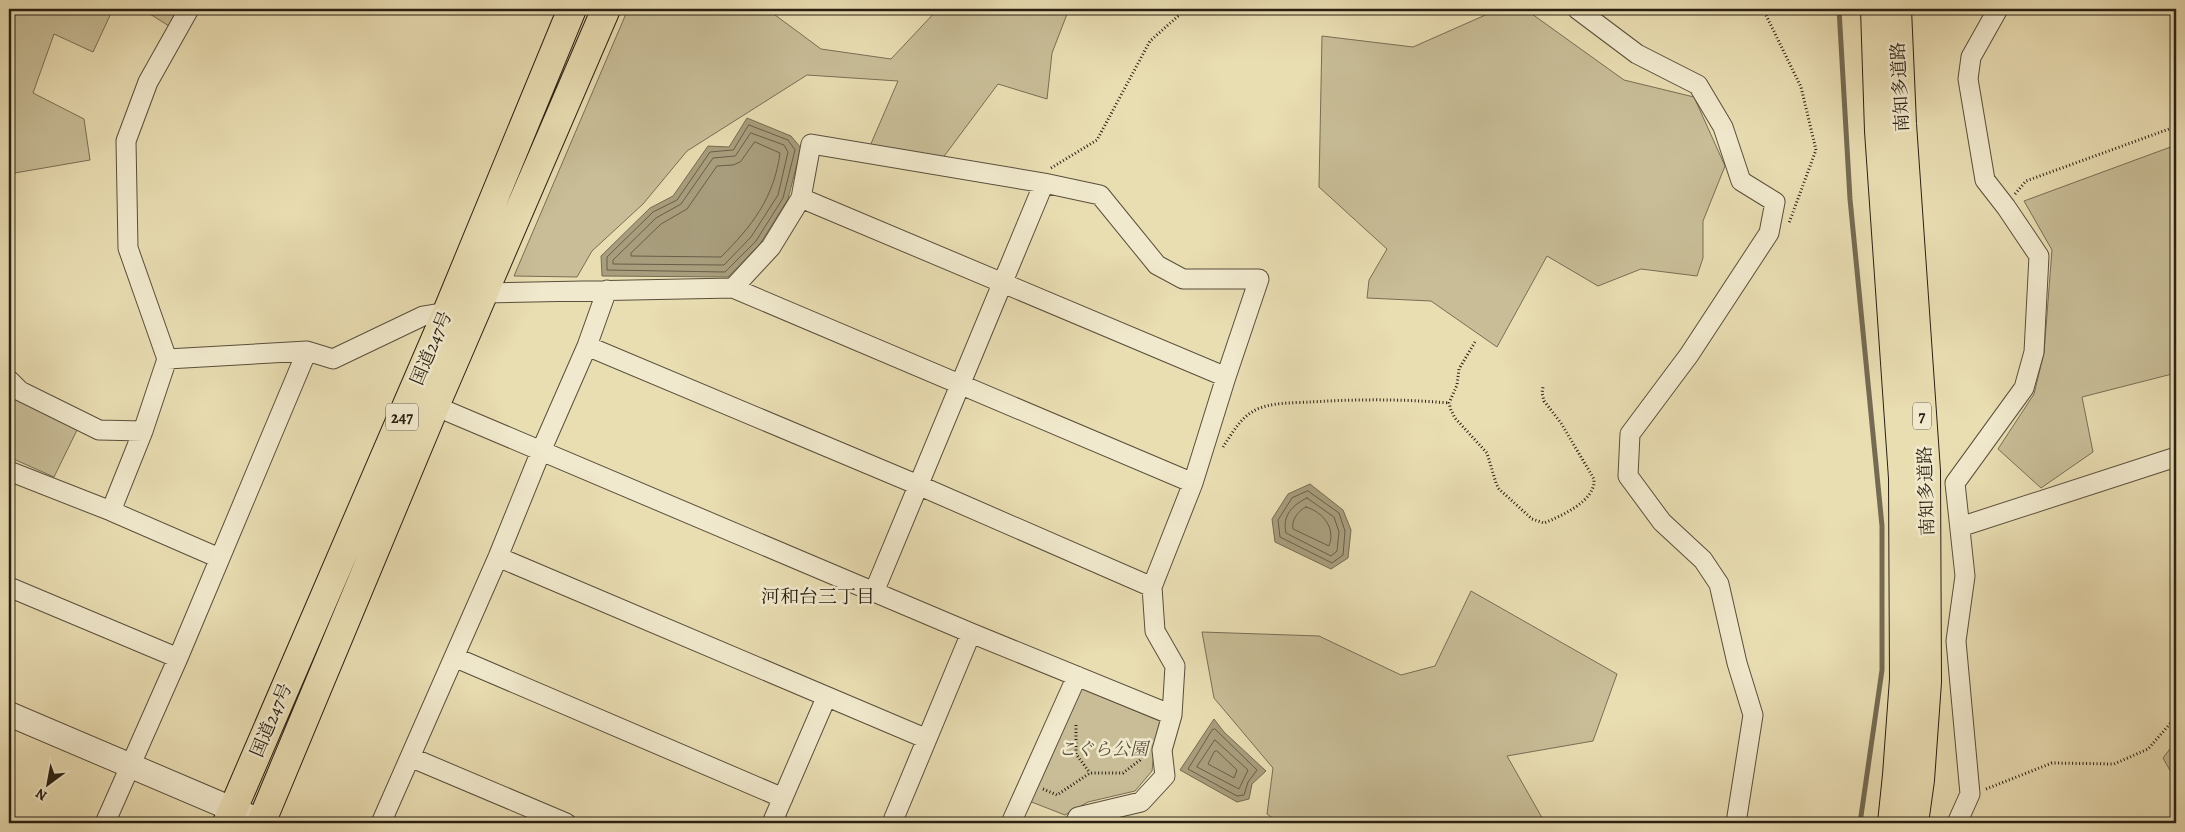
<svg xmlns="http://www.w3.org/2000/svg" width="2185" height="832" viewBox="0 0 2185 832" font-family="Alegreya,'Noto Serif JP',serif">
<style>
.green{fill:#c8bd97;stroke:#786e55}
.water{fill:#a89d7c;stroke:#756b52}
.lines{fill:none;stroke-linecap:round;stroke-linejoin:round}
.shore{stroke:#685e48;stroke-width:1}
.stream{stroke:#756b52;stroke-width:5}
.minor-casing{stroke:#594f3b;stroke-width:21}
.tertiary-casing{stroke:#594f3b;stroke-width:26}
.trunk-casing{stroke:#292013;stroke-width:30}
.motorway-casing{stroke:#292013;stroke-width:30}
.path{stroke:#292013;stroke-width:3;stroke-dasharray:1 2.5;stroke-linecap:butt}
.minor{stroke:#f1e9cd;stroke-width:19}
.tertiary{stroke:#f1e9cd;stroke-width:24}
.trunk{stroke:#e9ddb2;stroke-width:28}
.motorway{stroke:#e9ddb2;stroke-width:28}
.labels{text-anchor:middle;stroke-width:5;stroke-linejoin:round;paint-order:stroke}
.shield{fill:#f1e9cd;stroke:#655c4b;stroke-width:1}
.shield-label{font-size:16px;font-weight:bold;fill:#292013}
.street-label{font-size:18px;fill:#292013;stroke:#f1e9cd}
.park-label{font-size:18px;font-style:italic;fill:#594f3b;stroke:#f1e9cd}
.neighbourhood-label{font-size:19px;fill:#292013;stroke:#f1e9cd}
</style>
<rect width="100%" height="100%" fill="#e9ddb2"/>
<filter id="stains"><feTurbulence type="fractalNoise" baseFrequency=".004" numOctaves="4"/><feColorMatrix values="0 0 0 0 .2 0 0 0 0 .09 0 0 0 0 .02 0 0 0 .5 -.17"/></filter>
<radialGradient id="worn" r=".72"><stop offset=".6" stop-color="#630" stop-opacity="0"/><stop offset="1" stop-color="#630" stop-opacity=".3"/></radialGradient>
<path class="green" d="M9 9H113L93 52 54 34 33 93 84 119 90 160 9 174Z
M142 9H181L169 26Z
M628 9H767L821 49 891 59 938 9H1069L1052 53 1047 99 998 84 942 159 870 146 898 81 807 75 687 151 643 204 592 251 577 277 514 276Z
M1499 9H1525L1624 80 1694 97 1725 166 1703 221V258L1697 276 1641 269 1598 286 1547 256 1497 347 1431 301 1367 298 1369 280 1387 249 1319 187 1322 36 1413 47Z
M2176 145V373L2082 397 2093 452 2041 488 1998 449 2034 394 2044 353 2052 250 2024 201Z
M9 393 78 428 54 477 9 457Z
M1471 591 1617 674 1593 741 1507 756 1545 823H1279L1267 814 1273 768 1214 698 1202 632 1319 636 1401 675 1435 666Z
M1083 689 1162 722 1155 743 1152 771 1135 791 1088 802 1065 815 1029 801 1076 690Z
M2176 741V781L2163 758Z"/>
<path class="water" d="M747 118 791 136 801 148 788 199 760 244 728 277 602 276 601 256 650 208 673 196 708 146 729 147Z
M1310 484 1343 510 1351 530 1348 558 1331 569 1275 542 1272 519 1288 494Z
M1214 719 1224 732 1266 771 1252 784 1249 799 1237 802 1180 770Z"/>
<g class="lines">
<path class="shore" d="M749 125 788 140 795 150 783 198 756 241 725 272 607 270V257L653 212 677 200 710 152 733 150Z
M751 133 784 145 788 152 778 195 751 237 724 265 613 264V260L656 218 681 204 713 158 735 156Z
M755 142 780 153C774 198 752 226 721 257L631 256V253L661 224 687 209 717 166 733 165 740 162Z
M1308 491 1339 513 1345 531 1343 555 1332 563 1280 537 1278 520 1292 498Z
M1307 498 1334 517 1339 532 1337 551 1331 556 1286 533C1282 516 1292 505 1307 498Z
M1306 507C1323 512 1336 528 1329 546L1293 529C1291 520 1299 510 1306 507Z
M1215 729 1257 770 1248 782 1244 795 1237 796 1188 769 1212 730Z
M1215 740 1248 770 1239 789 1197 767Z
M1217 751 1237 770 1234 778 1208 764 1214 752Z"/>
<path class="stream" d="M1839 9 1850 199 1882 526V670L1860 823"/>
<g class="minor-casing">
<path id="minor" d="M1577 9 1637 54 1698 85 1723 127 1741 181 1775 202 1769 233 1689 355 1630 434 1628 476 1662 522 1703 560 1719 584 1737 663 1753 715 1736 823
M801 198 1226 377
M733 288 771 247 801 198 811 144 1044 183 1100 195 1157 265 1183 279H1259L1226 377 1193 483 1152 587 1155 631 1175 666 1172 715 1162 750 1165 776 1141 802 1078 817 1075 823
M484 293 733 288 1193 483
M587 346 918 485 1152 587
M167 359 307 351 333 359 423 316 447 312
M9 380 20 391 99 430 143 431
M435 406 971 633 1172 715
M9 471 111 511 219 558
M111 511 143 431 167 359 128 248 126 141 148 82 189 9
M1960 527 2176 457
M498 557 927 739
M9 587 178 658
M874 592 1044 183
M454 657 783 798
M410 757 566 823
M105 823 178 658 307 351
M381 823 498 557 541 451 587 346 607 290
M772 823 826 698
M892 823 971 633
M1011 823 1077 676
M1957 823 1970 794 1956 641 1965 576 1955 483 2024 388 2034 352 2039 256 2006 207 1985 180 1968 79 1971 57 1998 9"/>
</g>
<g class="tertiary-casing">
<path id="tertiary" d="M9 714 265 823"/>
</g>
<g class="trunk-casing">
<path id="trunk" d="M227 823 447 312 572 9
M261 823 435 406 606 9"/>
</g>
<g class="motorway-casing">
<path id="motorway" d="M1875 9 1879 131 1903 478 1904 679 1897 775 1892 823
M1897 9 1902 124 1926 471 1927 682 1920 780 1914 823"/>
</g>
<path class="path" d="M1763 9 1801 87 1816 150 1789 223
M1051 168 1097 140 1150 41 1186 9
M2015 194 2026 181 2169 129 2176 130
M1475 342 1459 369 1457 385 1449 403 1451 410 1455 418 1487 453 1496 483 1499 489 1532 519 1544 523C1561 516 1596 501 1594 479L1561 423 1544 401 1542 393 1543 387
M1223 447C1231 435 1239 420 1252 412 1267 402 1293 403 1311 402 1358 399 1402 399 1449 403
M1076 725V754L1090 773
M1043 789 1057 795 1090 773H1123L1140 760 1145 748
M1986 789 2052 763 2114 764 2148 749 2176 717"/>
<use href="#minor" class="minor"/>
<use href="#tertiary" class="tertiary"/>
<use href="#trunk" class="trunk"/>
<use href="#motorway" class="motorway"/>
</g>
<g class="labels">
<g class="shield">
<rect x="1913" y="402.5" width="18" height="27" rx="4"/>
<rect x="386" y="403.5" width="32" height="27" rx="4"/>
</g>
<g class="shield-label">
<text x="1922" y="422">7</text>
<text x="402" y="423">247</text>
</g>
<g class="street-label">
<text transform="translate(1900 87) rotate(-93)" y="6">南知多道路</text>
<text transform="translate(431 348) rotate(-67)" y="6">国道247号</text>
<text transform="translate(1926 491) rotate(-92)" y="6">南知多道路</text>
<text transform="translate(271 720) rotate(-67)" y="6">国道247号</text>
</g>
<g class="park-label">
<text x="1103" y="755">こぐら公園</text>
</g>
<g class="neighbourhood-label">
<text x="818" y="603">河和台三丁目</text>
</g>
</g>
<rect width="2185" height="832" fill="none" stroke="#e9ddb2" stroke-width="30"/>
<rect x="10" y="10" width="2165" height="812" fill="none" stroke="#292013" stroke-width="2.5"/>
<rect x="15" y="15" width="2155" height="802" fill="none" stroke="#292013"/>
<g transform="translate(48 784) rotate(212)" stroke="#f1e9cd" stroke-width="4" paint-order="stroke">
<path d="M0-4L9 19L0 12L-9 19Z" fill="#292013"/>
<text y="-8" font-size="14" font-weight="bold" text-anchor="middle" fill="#292013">N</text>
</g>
<rect width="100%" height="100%" filter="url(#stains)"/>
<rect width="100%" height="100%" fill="url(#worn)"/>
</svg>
